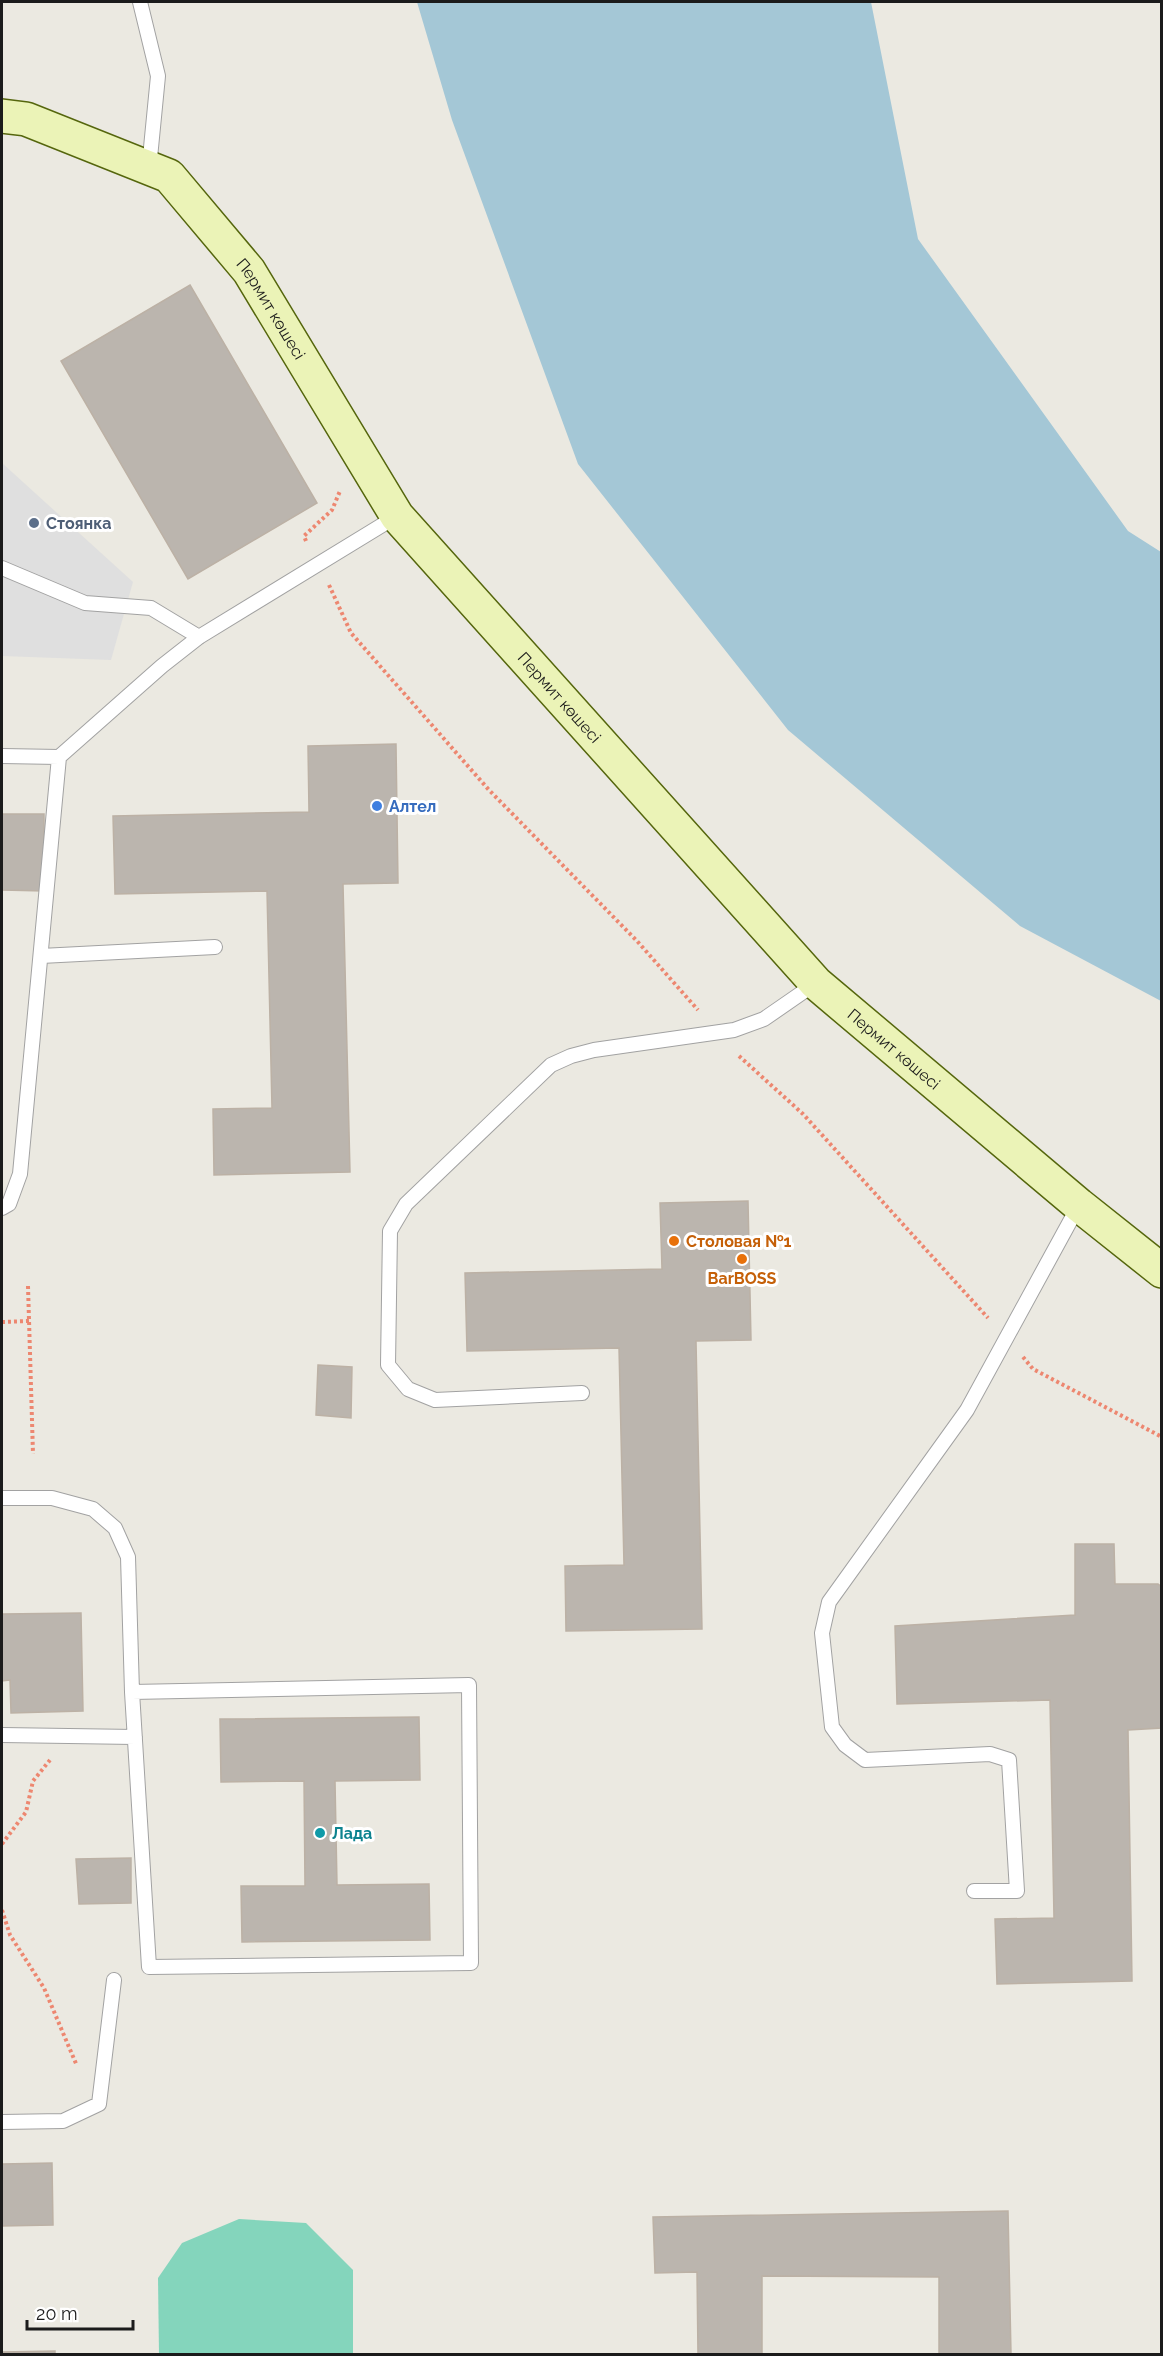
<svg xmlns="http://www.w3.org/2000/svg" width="1163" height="2356" viewBox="0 0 1163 2356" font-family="Raleway,sans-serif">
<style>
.pitch{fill:#84d5bc}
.parking{fill:#dfdfdf}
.water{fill:#a4c7d6}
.building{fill:#bbb5ae;stroke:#bcb1a5;stroke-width:1.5}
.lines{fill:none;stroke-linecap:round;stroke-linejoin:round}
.lane-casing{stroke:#a2a2a2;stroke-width:16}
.secondary-casing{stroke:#55660d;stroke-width:36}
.path{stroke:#ed8770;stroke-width:4;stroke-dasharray:3 3;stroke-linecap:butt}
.lane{stroke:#fff;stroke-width:14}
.secondary{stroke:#ebf3b7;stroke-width:33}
.service-dot{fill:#5c6f8a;stroke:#fff;stroke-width:2}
.shop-dot{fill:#3f7fe0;stroke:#fff;stroke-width:2}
.food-dot{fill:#e8710a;stroke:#fff;stroke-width:2}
.culture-dot{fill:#0f9aa8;stroke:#fff;stroke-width:2}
.labels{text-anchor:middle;stroke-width:6;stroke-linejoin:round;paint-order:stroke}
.street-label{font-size:16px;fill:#1b1b1b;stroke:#fff}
.service-label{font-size:16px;font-weight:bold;fill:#4e5e75;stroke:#fff;text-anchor:start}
.shop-label{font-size:16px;font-weight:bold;fill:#366cbe;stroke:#fff;text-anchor:start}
.food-label{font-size:16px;font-weight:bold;fill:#c56008;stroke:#fff;text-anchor:start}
.culture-label{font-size:16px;font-weight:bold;fill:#0d838f;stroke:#fff;text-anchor:start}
</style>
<rect width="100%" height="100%" fill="#ebe9e1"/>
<path class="pitch" d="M239 2219 306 2223 353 2270V2354H159L158 2278 182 2243Z"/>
<path class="parking" d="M2 463 133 582 111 660 2 656Z"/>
<path class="water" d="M417 2H871L918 239 1128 531 1161 552V1001L1020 926 788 730 578 464 452 120Z"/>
<path class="building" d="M190 285 317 503 188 579 61 361Z
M396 744 398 883 343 884 350 1172 214 1175 213 1109 272 1108 267 891 115 894 113 816 309 812 308 746Z
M2 814H44V891L2 890Z
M748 1201 751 1340 696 1341 702 1629 566 1631 565 1566 624 1565 619 1348 467 1351 465 1273 662 1269 660 1203Z
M318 1365 352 1367 351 1418 316 1415Z
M1075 1544H1114L1115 1584H1158L1162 1587V1728L1128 1730 1132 1981 997 1984 995 1919 1054 1918 1050 1700 897 1704 895 1626 1075 1615Z
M81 1613 83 1711 11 1713 10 1680 2 1681V1614Z
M419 1717 420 1780 335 1781 337 1885 429 1884 430 1940 242 1942 241 1886H305L304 1781 221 1782 220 1719Z
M131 1858V1903L79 1904 76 1859Z
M52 2163 53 2225 2 2226V2164Z
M1008 2211 1011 2354H939V2277L762 2276V2354H698L697 2272 655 2273 653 2217Z
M55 2351V2354H2V2352Z"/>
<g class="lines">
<g class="lane-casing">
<path id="lane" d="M140 2 158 76 149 168
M2 568 85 603 151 608 199 637
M2 756 59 757
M41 956 215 947
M2 1208 9 1204 20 1174 59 757 162 666 199 637 397 516
M582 1393 435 1400 408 1389 388 1365 390 1231 406 1204 551 1065 571 1056 594 1050 734 1030 764 1019 816 983
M2 1498H52L93 1509 115 1528 128 1557 132 1692 149 1967 471 1963 469 1685 132 1692
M2 1735 135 1737
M974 1891H1017L1009 1760 990 1754 865 1760 845 1745 832 1727 822 1633 829 1602 967 1410 1079 1205
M2 2122 63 2121 99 2104 114 1980"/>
</g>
<g class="secondary-casing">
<g id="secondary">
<path id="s1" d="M2 116 26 119 169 176 249 271 397 516 816 983 1079 1205 1162 1271"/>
</g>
</g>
<path class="path" d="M306 541 304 536 332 510 340 491
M329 585 351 633 489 790 637 941 698 1010
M739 1056 803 1114 988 1318
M28 1286 33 1454
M2 1322 29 1321
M1023 1357 1033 1369 1162 1437
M2 1844 26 1812 33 1781 50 1760
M2 1910 10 1935 44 1988 77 2066"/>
<use href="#lane" class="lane"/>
<use href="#secondary" class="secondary"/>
</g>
<circle class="service-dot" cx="34" cy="523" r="6"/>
<circle class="shop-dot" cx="377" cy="806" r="6"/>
<g class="food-dot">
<circle cx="674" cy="1241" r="6"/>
<circle cx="742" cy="1259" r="6"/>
</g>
<circle class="culture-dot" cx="320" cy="1833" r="6"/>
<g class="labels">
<g class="street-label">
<text dy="6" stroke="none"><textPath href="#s1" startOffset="346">Пермит көшесі</textPath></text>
<text dy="6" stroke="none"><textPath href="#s1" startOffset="832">Пермит көшесі</textPath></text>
<text dy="6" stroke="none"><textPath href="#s1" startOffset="1318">Пермит көшесі</textPath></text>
</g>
<g class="service-label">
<text x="46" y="529">Стоянка</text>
</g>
<g class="shop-label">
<text x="389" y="812">Алтел</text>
</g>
<g class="food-label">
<text x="686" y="1247">Столовая №1</text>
<text x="742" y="1284" text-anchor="middle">BarBOSS</text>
</g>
<g class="culture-label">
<text x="332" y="1839">Лада</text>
</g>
</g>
<rect width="1163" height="2356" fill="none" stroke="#1b1b1b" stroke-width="6"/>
<path d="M27 2320v9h106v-9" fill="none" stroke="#1b1b1b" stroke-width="3"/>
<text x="36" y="2320" font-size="18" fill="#1b1b1b" stroke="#ffffff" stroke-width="4.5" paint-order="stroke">20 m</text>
</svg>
